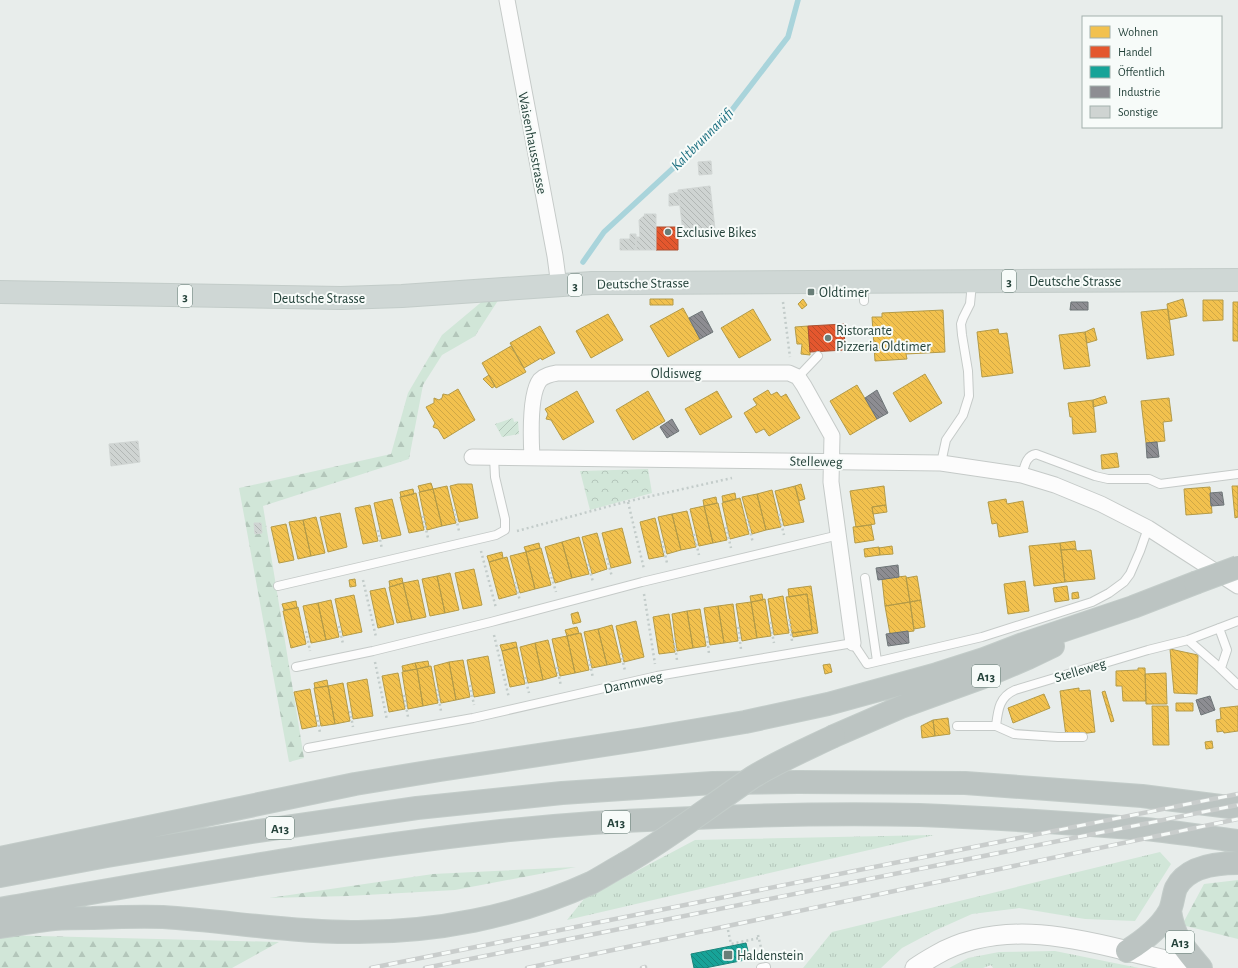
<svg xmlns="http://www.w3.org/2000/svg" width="1238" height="968" viewBox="0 0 1238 968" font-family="'Alegreya Sans',sans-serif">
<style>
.grass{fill:url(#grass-tufts)}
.forest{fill:url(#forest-firs)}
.park{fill:url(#park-crowns)}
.garden{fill:url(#garden-furrows)}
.homes{fill:url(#homes-back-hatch);stroke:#b49b48}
.shops{fill:url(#shops-back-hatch);stroke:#aa5132}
.public{fill:url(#public-back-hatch);stroke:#1b867c}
.industry{fill:url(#industry-back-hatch);stroke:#6e7678}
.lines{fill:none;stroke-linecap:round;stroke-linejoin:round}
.stream{stroke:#a9d4db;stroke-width:5.5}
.building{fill:url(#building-back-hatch);stroke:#d1d6d4}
.service-casing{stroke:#c5cac8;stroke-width:10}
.minor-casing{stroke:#c5cac8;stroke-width:17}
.tertiary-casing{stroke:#c5cac8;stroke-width:21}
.primary-casing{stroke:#c3ccc9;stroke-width:24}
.motorway-casing{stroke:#c3ccc9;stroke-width:24}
.path{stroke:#c3ccca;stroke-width:2.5;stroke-dasharray:2 3;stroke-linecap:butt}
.service{stroke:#fcfcfc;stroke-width:8}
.minor{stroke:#fcfcfc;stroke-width:15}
.tertiary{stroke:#fcfcfc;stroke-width:19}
.primary{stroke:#cfd7d5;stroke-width:22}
.motorway{stroke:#bcc4c2;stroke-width:22}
.rail-casing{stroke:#c9cdcc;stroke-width:4.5}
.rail{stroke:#f7fbf9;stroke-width:3;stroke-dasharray:9;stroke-linecap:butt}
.motorway-bridge-casing{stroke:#c3ccc9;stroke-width:24;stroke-linecap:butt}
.motorway-bridge{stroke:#bcc4c2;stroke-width:22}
.poi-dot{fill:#697e78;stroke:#f7fbf9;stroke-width:1.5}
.labels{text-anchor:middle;stroke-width:4;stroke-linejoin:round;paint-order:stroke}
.shield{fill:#f7fbf9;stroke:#637a73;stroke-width:1}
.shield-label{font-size:13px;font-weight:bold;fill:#24423a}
.street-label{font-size:14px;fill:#24423a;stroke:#f7fbf9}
.poi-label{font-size:14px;fill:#24423a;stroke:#f7fbf9;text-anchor:start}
.water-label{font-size:15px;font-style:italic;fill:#1c6f80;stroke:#f7fbf9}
</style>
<defs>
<pattern id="grass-tufts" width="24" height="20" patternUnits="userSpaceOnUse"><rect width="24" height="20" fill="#d1e6d8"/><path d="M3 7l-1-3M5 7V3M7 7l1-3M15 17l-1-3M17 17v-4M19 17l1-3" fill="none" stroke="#b3c6ba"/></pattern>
<pattern id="forest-firs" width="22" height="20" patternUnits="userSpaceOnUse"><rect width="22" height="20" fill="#d1e6d8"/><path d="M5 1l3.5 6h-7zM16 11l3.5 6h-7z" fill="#b3c6ba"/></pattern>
<pattern id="park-crowns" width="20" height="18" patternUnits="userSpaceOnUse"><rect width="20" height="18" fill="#d1e6d8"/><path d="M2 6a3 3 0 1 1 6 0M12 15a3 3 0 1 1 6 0" fill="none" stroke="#b3c6ba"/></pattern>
<pattern id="garden-furrows" width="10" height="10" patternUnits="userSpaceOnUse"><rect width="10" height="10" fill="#d1e6d8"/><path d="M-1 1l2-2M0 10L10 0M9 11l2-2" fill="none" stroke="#b3c6ba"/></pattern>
<pattern id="homes-back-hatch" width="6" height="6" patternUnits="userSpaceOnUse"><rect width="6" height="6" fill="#f2c14e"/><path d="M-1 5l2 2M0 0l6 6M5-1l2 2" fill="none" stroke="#cfa745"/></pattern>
<pattern id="shops-back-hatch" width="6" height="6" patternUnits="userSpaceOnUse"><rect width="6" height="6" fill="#e4572e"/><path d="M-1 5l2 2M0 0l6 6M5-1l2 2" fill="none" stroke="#b94a28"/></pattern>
<pattern id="public-back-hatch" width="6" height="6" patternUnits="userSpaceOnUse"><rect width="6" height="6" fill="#17a398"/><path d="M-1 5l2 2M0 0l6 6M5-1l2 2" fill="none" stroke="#15867d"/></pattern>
<pattern id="industry-back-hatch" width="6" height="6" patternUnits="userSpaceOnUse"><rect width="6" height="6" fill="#8d8d92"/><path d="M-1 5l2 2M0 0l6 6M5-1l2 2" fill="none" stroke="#737578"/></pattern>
<pattern id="building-back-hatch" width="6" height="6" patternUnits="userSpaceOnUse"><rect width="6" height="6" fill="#cfd4d2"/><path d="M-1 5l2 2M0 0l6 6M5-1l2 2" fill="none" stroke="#b2b7b5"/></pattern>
</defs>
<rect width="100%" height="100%" fill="#e8edeb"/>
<path class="grass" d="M934 835 567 920 584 899 695 840Z
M1160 852 1171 864 1135 921 1085 919 1019 908 972 914 934 931 902 948 881 968H803L832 932Z
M1055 951 1139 968H993L991 965 983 968H949L968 958 999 952Z"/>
<path class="forest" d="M485 299H499L475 336 442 355 423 385 409 459 263 506 304 758 289 762 239 488 391 454 408 393 442 335Z
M576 867 455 890 348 896 269 898 433 874Z
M1238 880V939L1182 925 1204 884Z
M0 935 279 942 232 968H0Z"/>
<path class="park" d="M648 469 652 493 590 510 580 471Z"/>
<path class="garden" d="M513 418 514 422 518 421 519 434 502 437 495 424Z"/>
<path class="homes" d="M650 299H673V305H650Z
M803 299 807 305 802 309 798 304Z
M1183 299 1187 316 1169 320 1167 304Z
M1203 300H1223V320L1203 321Z
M1233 302H1238V341H1233Z
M683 308 700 339 668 357 650 326Z
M753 309 771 340 739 358 721 328Z
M1168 309 1174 355 1147 359 1141 312Z
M943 310 945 352 906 354 907 359 875 361 872 317H882V313Z
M608 314 623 340 591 358 576 331Z
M540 326 555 353 542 360 541 358 524 368 510 343Z
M808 326 810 352V355L801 354 802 344H797L795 327Z
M1094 328 1097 340 1087 343 1085 332Z
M998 329 999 334 1007 333 1013 373 982 377 977 332Z
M1085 332 1090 366 1064 369 1059 335Z
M511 346 526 372 496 388 482 363Z
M925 374 942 403 910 422 893 393Z
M489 375 495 386 492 388 483 379Z
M857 385 877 419 850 435 830 401Z
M458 389 475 420 444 439 438 429 433 427 435 423 426 407 434 403V398L439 400 442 398 443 394 448 395Z
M768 390 771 395 777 392 781 397 786 394 800 418 769 436 764 429 756 433 744 413 757 405 753 399Z
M577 391 594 422 563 440 551 420 546 419 548 414 545 409Z
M648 391 665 421 633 440 616 410Z
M717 391 732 417 700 435 685 409Z
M1105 396 1107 403 1093 407V400Z
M1169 398 1172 421 1163 422 1165 441 1146 443 1141 401Z
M1093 400 1096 432 1073 434 1072 417H1070L1068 403Z
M1117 453 1119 467 1102 469 1101 455Z
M431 483 433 489 420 492 418 486Z
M458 484H472L478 518 459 522 450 486Z
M801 484 805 499 799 501 795 486Z
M447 486 456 523 442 526 433 489Z
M795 486 804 522 784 526 775 491Z
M884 486 886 505 872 507 875 524 856 527 850 491Z
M1232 486H1238V517L1235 518Z
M1210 487 1212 513 1186 515 1184 489Z
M413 489 414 494 401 497 400 492Z
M433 489 442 526 427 530 419 492Z
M772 490 781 527 766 530 757 494Z
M416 493 424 530 409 533 400 497Z
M735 493 736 499 723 502 722 496Z
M757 494 766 530 752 534 742 497Z
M716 497 717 503 704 506 703 500Z
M740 498 749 534 730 539 722 503Z
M392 499 401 535 382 539 374 503Z
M1006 499 1007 504 1023 501 1028 532 999 537 997 523 992 524 988 502Z
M718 503 727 540 713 543 704 506Z
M370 505 378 541 363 544 355 508Z
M886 505 887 512 873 514 872 507Z
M704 506 713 543 699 546 690 509Z
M687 511 696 547 681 550 672 514Z
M340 513 347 547 328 552 320 517Z
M672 514 681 550 667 554 658 517Z
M316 517 325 553 311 556 303 520Z
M655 518 664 556 649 559 640 522Z
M303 520 311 556 298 559 289 522Z
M286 524 294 560 279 563 271 527Z
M871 525 874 540 855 543 853 527Z
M622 528 631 563 611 568 602 533Z
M597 533 607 569 592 574 582 537Z
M579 537 589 574 572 578 562 542Z
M1075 541 1076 549 1061 550 1060 543Z
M562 542 572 578 555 583 545 547Z
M539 543 540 548 526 552 524 547Z
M1060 543 1065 582 1034 586 1029 546Z
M892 546 893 554 880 555 879 548Z
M879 547 880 555 865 557 864 549Z
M541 548 551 585 535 589 526 552Z
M1076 549 1077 551 1091 550 1095 579 1065 582 1061 550Z
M502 552 503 558 489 562 487 556Z
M526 552 535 589 520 593 510 556Z
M507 557 517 594 499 599 489 562Z
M474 569 482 605 463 609 455 573Z
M450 573 459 610 445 613 437 576Z
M437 576 445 613 430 616 422 579Z
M906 576 910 602 885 606 882 579Z
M917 576 921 600 910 602 906 578Z
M402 578 403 583 390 587 389 581Z
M355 579 356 586 350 587 349 580Z
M418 580 426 617 412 620 403 583Z
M1025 581 1029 611 1008 614 1004 584Z
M403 583 412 620 397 623 389 587Z
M811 586 818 633 793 637 792 633 812 630 807 594 789 597 788 589Z
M1067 586 1069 600 1055 602 1053 588Z
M385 588 394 624 378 628 370 591Z
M1078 592 1079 598 1072 599V593Z
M762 594 763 600 751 602 750 596Z
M807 594 812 630 792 633 786 597Z
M354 595 362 632 343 636 335 599Z
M783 596 789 633 774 635 768 599Z
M765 599 771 636 757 638 751 602Z
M331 600 339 637 326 640 318 603Z
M921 600 925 627 914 629 910 602Z
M296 601 297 608 284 610 282 604Z
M751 602 757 638 742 641 736 604Z
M910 602 914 631 890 634 885 606Z
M318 603 326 640 311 643 303 606Z
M733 604 738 641 724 643 718 606Z
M718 606 724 643 710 645 704 608Z
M298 607 306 644 291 648 283 611Z
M700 609 706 646 693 648 687 611Z
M687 611 693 648 677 651 672 614Z
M578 612 581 622 573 624 571 614Z
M669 614 675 652 659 654 653 617Z
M636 621 644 657 624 662 616 626Z
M612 625 621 662 607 665 598 629Z
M577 627 579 633 567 636 565 630Z
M598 629 607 665 592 668 584 632Z
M581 633 589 670 575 673 567 636Z
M567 636 575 673 560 676 552 639Z
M548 640 557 676 543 680 535 643Z
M516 642 517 647 502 651 500 645Z
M535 643 543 680 528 683 520 647Z
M517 647 525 684 510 687 502 651Z
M1170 649 1198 655 1197 694 1174 693Z
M488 656 495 693 474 697 467 660Z
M463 660 470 697 456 700 449 662Z
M428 661 429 666 417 669 415 663Z
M449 662 456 700 441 703 434 666Z
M415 663 417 669 403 671 402 666Z
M830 664 832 672 825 674 823 665Z
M431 666 438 703 423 706 417 669Z
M1138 668H1145L1146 701H1123L1122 686H1116V671L1138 670Z
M417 669 423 706 408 709 402 672Z
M398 673 405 709 389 712 382 676Z
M1166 673 1167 704H1146L1145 674Z
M367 679 373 716 353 719 347 683Z
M327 680 328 686 315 688 314 683Z
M343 683 350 721 335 724 328 686Z
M328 686 335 724 321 726 314 688Z
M1079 688V691L1090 690 1095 732 1066 736 1060 691Z
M310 689 317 726 302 729 294 692Z
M1105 691 1114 721 1111 722 1102 692Z
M1044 694 1050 708 1013 723 1008 708Z
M1176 703H1193V711H1176Z
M1152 706H1168L1169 745H1153Z
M1238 706V731L1224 733 1223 731 1217 732 1216 720 1221 719 1220 708Z
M948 718 950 734 935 736 933 720Z
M933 720 935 736 922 738 921 726Z
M1212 741 1213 748 1206 749 1205 742Z"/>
<path class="shops" d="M656 227H678V250H656Z
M844 324 845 350 810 352 808 326Z"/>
<path class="public" d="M746 943 750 959 705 968H694L691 954Z"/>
<path class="industry" d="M1071 302H1088V310H1070Z
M702 311 713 332 700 339 689 318Z
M877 390 888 413 877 419 865 398Z
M672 419 679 431 667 438 660 427Z
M1157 442 1159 457 1147 458 1146 443Z
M1222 492 1224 505 1211 506 1210 493Z
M898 565 899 577 878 580 876 568Z
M908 631 909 643 888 646 886 634Z
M1210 696 1215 710 1201 715 1196 700Z"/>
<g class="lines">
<path class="stream" d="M583 262 604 232 722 123 788 37 798 0"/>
</g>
<path class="building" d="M711 161 712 174 699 175 698 162Z
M710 186 715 229 683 232 678 190Z
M679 192 680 205 669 206V194Z
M644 214H656V250H636V237H640L639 220 645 215Z
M630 234H636V250H620V239H630Z
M138 441 140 462 111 466 109 444Z
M254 523H261L262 533 255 534Z"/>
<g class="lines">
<g class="service-casing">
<path id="service" d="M864 282V301
M798 377 818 356
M941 463 946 440 963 415 969 396 968 371 962 335 961 324 963 318 970 304 972 283
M1022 475C1025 465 1026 456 1036 454L1095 476 1108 479H1149L1160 484 1238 474
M865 578 877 661
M278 586 496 535 505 530V519L495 477 494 457
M1219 628 1227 650 1221 668
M1188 640 1218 666 1238 685
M296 667 373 651 491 622 642 582 839 535
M957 726H996L1014 734 1058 737H1083
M996 726C998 710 999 697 1015 690L1148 650 1188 640 1238 621
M308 748 389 733 473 718 657 676 853 643 867 664 982 637 1092 602 1109 593 1124 582 1130 574 1140 551 1148 528
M761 968 766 967"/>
</g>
<g class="minor-casing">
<path id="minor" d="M507 0 555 256 559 286
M472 457 941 463 1022 475 1055 485 1101 504 1148 528 1238 586
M532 458C531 439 529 394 540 380 545 375 551 374 557 373H789L798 377 804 386 832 436 831 482 853 643"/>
</g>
<g class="tertiary-casing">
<path id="tertiary" d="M915 968C922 963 929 959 936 955 996 921 1065 935 1128 951 1152 957 1176 962 1199 968"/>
</g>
<g class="primary-casing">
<path id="primary" d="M0 292 341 298 402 296 592 283H632L1238 280"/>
</g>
<g class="motorway-casing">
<path id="motorway" d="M834 736 901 707 981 678 1028 658 1053 646
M0 858 355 784 440 770 644 739 745 722 828 704 937 674 984 659 1023 644 1133 607 1195 583
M0 876 107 856 252 832 417 808 562 793 713 783 798 782 965 783 1142 796 1238 808
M0 909C166 880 333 849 501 831 557 825 613 821 670 819 753 815 836 813 920 815 995 818 1070 823 1145 829 1176 832 1207 837 1238 841
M1170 911C1174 938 1184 948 1201 968
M0 927C18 924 36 921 54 919 67 918 80 918 92 918 116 917 139 916 163 917 226 921 288 932 351 932 433 933 517 917 591 883 602 877 613 870 624 864
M1127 951C1143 941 1160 928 1169 912 1173 905 1173 895 1176 888 1187 866 1216 863 1238 863"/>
</g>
<path class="path" d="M783 302 790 357
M628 502 644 569
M454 509 459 531
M779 514 784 535
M423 516 428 538
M747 519 753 543
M726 527 731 548
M378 530 382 549
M517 531 625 502 732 478
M694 534 699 555
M662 541 667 563
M481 551 496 608
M607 558 612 577
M588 564 593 582
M550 572 556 592
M363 580 376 637
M515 582 520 601
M644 594 655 664
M789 619 792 641
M770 622 774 643
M339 626 343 644
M738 627 741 649
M306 631 310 651
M494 635 509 698
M707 636 709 654
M674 638 677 660
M621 653 625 671
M589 659 593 678
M375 662 387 720
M557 667 561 686
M525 677 529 693
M470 685 474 705
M437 689 441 711
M404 695 408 717
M350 711 353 727
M317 715 320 733
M728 930 731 944 759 938
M758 935 763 956"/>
<use href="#service" class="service"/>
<use href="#minor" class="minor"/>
<use href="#tertiary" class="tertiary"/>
<use href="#primary" class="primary"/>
<use href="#motorway" class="motorway"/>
<g class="rail-casing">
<path id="rail" d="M371 968 1238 794
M425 968 1238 805
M527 968 1238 819
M642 968 645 967"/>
</g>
<use href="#rail" class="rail"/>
<g class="motorway-bridge-casing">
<path id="motorway-bridge" d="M1195 583 1238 567
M624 864C669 838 710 806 753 777 779 761 807 749 834 736"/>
</g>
<use href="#motorway-bridge" class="motorway-bridge"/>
</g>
<g class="poi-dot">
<circle cx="668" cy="232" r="4"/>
<rect x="807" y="288" width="8" height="8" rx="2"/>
<circle cx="828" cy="338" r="4"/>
<rect x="723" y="950" width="10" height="10" rx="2"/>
</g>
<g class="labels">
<g class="shield">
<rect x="1002" y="270" width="14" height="22" rx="3"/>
<rect x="568" y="274" width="14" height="22" rx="3"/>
<rect x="178" y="285" width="14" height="22" rx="3"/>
<rect x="972" y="665" width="28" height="22" rx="3"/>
<rect x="602" y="811" width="28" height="22" rx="3"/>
<rect x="266" y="817" width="28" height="22" rx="3"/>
<rect x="1166" y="931" width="28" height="22" rx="3"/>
</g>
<g class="shield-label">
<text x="1009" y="286">3</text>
<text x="575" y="290">3</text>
<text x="185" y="301">3</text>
<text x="986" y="681">A13</text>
<text x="616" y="827">A13</text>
<text x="280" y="833">A13</text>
<text x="1180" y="947">A13</text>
</g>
<g class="street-label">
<text transform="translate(533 143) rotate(79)" y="5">Waisenhausstrasse</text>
<text x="1075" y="286">Deutsche Strasse</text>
<text transform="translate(643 283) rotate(-1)" y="5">Deutsche Strasse</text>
<text x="319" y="303">Deutsche Strasse</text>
<text x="676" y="378">Oldisweg</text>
<text transform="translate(816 461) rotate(1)" y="5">Stelleweg</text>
<text transform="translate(1080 670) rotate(-17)" y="5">Stelleweg</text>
<text transform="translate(633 682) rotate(-13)" y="5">Dammweg</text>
</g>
<g class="poi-label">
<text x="676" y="237">Exclusive Bikes</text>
<text x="819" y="297">Oldtimer</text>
<text x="836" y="335">Ristorante<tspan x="836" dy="16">Pizzeria Oldtimer</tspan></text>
<text x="737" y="960">Haldenstein</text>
</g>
<g class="water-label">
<text transform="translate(702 139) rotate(-45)" y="5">Kaltbrunnarüfi</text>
</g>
</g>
<rect x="1082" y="16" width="140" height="112" fill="#f7fbf9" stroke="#a3b1ad"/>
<rect x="1090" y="26" width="20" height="12" fill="#f2c14e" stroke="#a3b1ad"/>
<text x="1118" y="36" font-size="12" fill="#24423a">Wohnen</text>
<rect x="1090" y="46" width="20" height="12" fill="#e4572e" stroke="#a3b1ad"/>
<text x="1118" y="56" font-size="12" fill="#24423a">Handel</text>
<rect x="1090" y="66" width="20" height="12" fill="#17a398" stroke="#a3b1ad"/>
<text x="1118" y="76" font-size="12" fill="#24423a">Öffentlich</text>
<rect x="1090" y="86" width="20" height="12" fill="#8d8d92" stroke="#a3b1ad"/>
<text x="1118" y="96" font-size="12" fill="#24423a">Industrie</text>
<rect x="1090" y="106" width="20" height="12" fill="#cfd4d2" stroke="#a3b1ad"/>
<text x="1118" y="116" font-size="12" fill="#24423a">Sonstige</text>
</svg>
